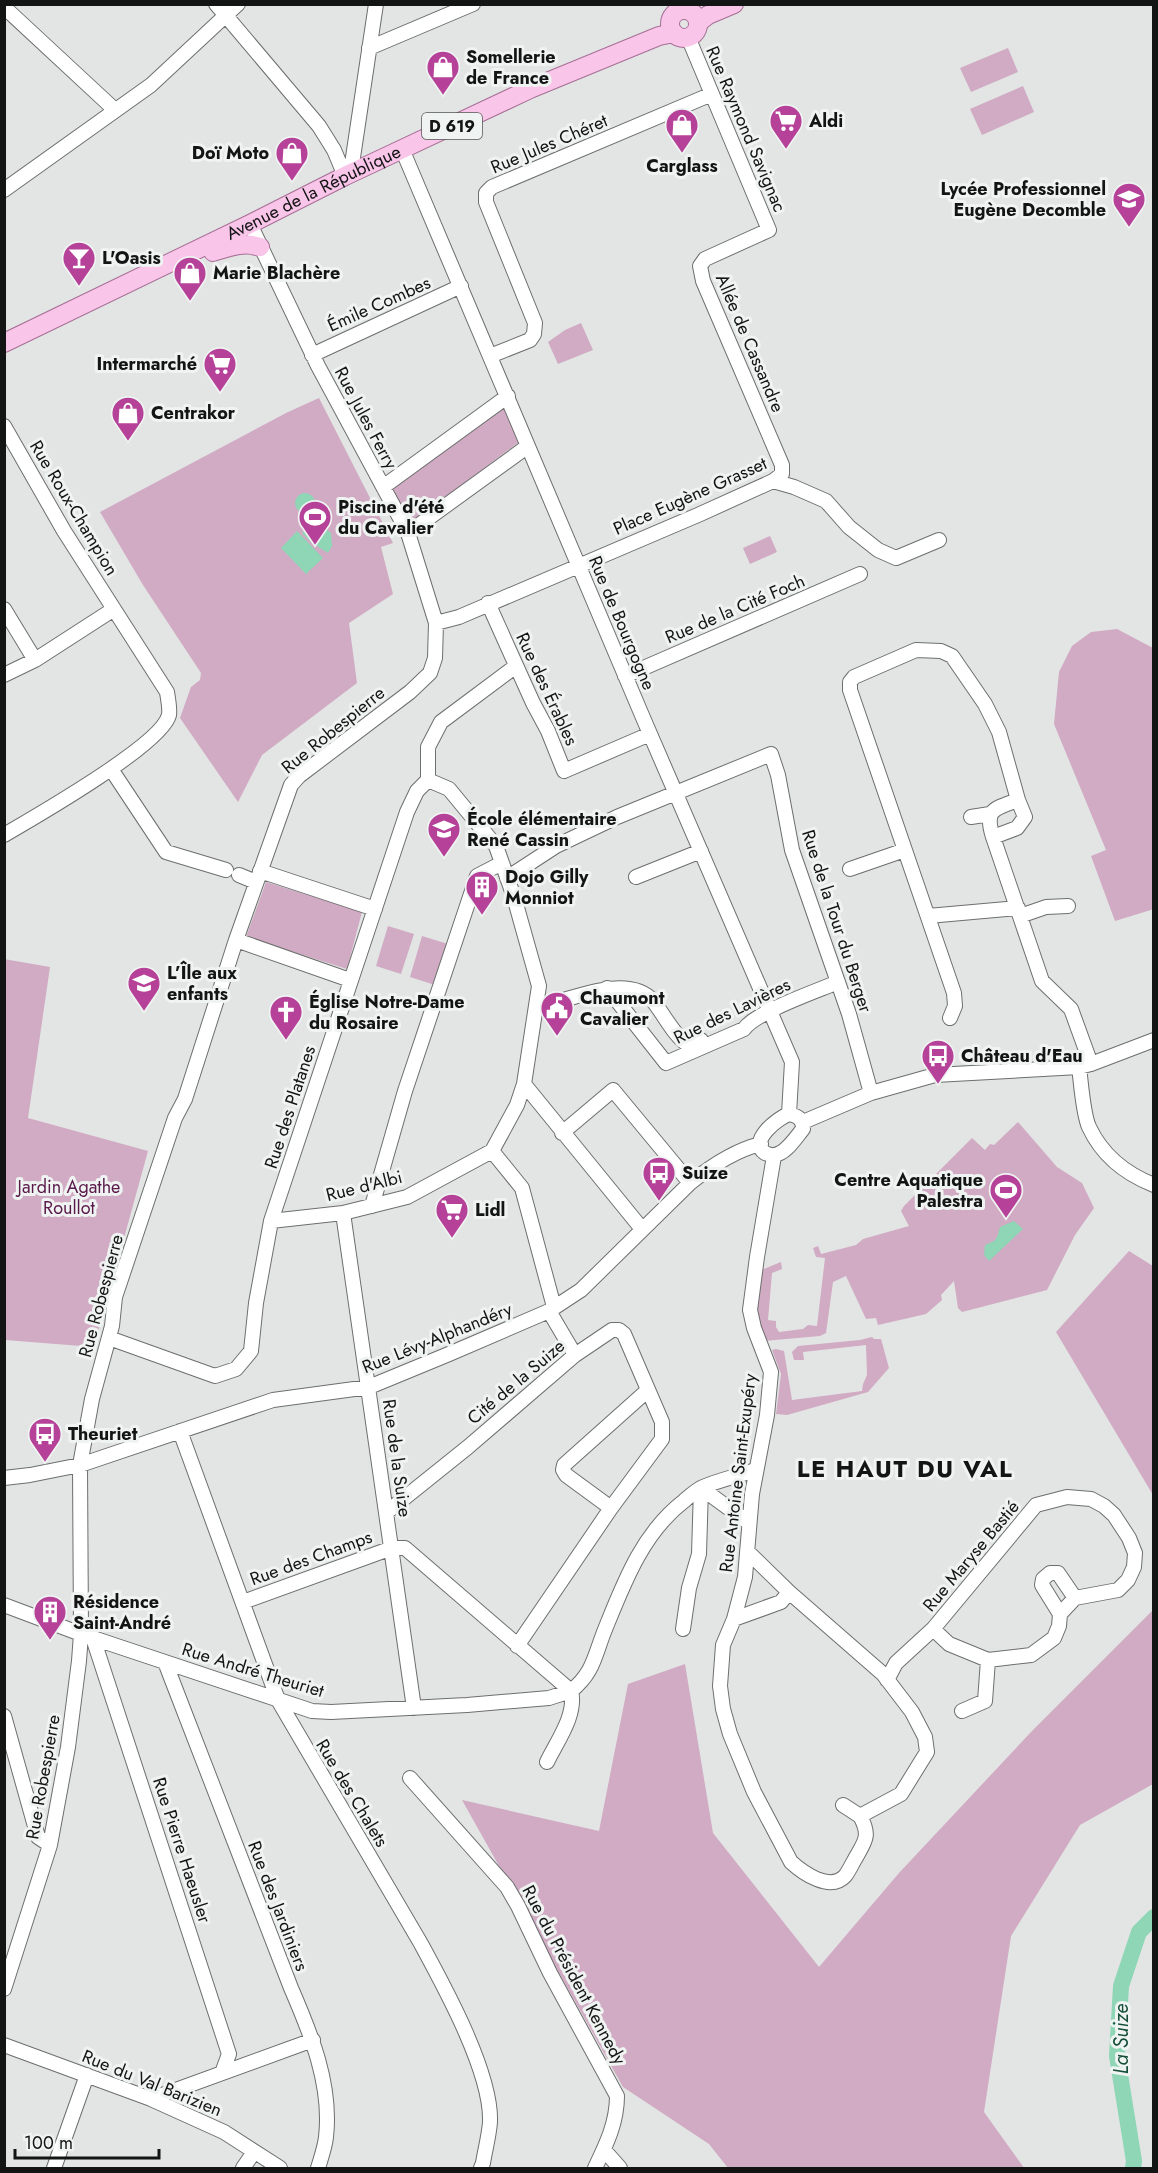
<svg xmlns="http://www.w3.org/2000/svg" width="1158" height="2173" viewBox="0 0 1158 2173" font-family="Jost,sans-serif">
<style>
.green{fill:#d1aac3}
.water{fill:#8ed6b6}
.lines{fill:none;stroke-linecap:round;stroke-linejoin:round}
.river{stroke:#8ed6b6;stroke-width:16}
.minor-casing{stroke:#6c6f6d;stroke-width:16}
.major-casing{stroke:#a66e95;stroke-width:20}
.minor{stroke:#fff;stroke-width:14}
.major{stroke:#f9c5e9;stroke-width:18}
.labels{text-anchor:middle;stroke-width:6;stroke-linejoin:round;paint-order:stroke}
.shield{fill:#eff3f1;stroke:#555756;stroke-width:1.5}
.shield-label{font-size:16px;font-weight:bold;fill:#131414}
.poi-label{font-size:18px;font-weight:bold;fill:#131414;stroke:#eff3f1;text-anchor:start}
.street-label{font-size:18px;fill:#131414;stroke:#eff3f1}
.park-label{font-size:18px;fill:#5a184a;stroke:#eff3f1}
.water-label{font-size:20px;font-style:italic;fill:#164f3a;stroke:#eff3f1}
.district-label{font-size:24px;font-weight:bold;letter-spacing:1.5px;fill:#131414;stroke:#eff3f1}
</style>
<rect width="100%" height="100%" fill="#e2e5e4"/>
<path class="green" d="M1008 48 1018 72 971 92 960 68Z
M1023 86 1034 112 982 135 970 109Z
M581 323 593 350 558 364 548 342 565 330Z
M319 398 393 543 381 547 393 594 349 623 357 683 262 755 238 802 180 718 191 687 200 680 201 673 143 585 100 512 286 413Z
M502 405 519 442 409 524 391 490Z
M770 536 777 552 750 564 743 548Z
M1117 629 1153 648 1154 909 1115 921 1091 856 1106 850 1054 724 1059 672 1072 646 1091 632Z
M266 882 362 912 347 969 246 937Z
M388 926 414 934 401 974 376 966Z
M422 936 448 944 435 985 410 977Z
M4 959 50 967 28 1118 148 1151 94 1347 5 1340Z
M1018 1122 1057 1167 1082 1183 1094 1208 1075 1235 1047 1290 962 1312 958 1308 954 1281 941 1295 942 1300 926 1314 878 1325 876 1318 866 1319 846 1276 833 1282 826 1333 820 1336 764 1341 755 1315 759 1271 781 1262 782 1269 772 1273 768 1320 776 1321V1327L779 1332 803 1329 808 1325 817 1326 825 1258 816 1257 813 1248 818 1246 821 1254 856 1245 863 1239 909 1226 901 1211 904 1206 972 1138 985 1150 990 1144 994 1145Z
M1129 1251 1153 1266V1495L1056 1332Z
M872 1337 874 1339H881L889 1368 868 1392 787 1415 776 1414 781 1374 772 1350 776 1349 784 1351 792 1400 862 1391 863 1384 867 1375 866 1345 803 1352 804 1360H794L792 1352 798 1346 860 1340Z
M1153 1610V1784L1080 1825 1011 1936 984 2112 1024 2168H728L709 2144 623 2087 462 1800 599 1831 628 1684 685 1664 713 1833 819 1967 899 1873 1032 1731Z"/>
<path class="water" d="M295 503a10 10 0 1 1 20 0a10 10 0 1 1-20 0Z
M311 524 321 525 331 533 332 546 328 553 312 543 302 533Z
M297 531 323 558 306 574 281 548Z
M1014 1221 1023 1229 989 1261 984 1255 985 1245C998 1240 996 1240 1000 1227Z"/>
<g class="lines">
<path class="river" d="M1133 2168 1134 2161 1117 2056 1121 1986 1139 1932 1154 1917"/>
<g class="minor-casing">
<path id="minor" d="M216 4 319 126 334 150 345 176
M676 4 679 11
M4 7 115 110
M369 48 473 4
M402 149 644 720 792 1062 789 1114
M355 171 352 164 376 4
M4 190 151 85 238 4
M312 355 461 286
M490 356 530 340 534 334 535 323 486 202V193L492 187 712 94
M4 426 64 531 167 692C168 699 170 708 169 715 162 744 35 817 4 835
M773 481 794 487 826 501 849 527 878 550 896 558 939 540
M383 487 508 396
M408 533 528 446
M488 603 533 703 548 731 564 771 650 734
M4 609 35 660
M436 623 459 617 698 515 773 481 782 474V465L703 281 700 266 705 259 769 230 688 37
M4 675 35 660 114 609
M625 676 860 574
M111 769 166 852 226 870
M428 780 449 789 496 846 514 897 539 986 524 1084 517 1105 492 1151
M971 817 990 814
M993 837 1042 981 1071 1009 1091 1064
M850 869 905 850
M260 871 375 909
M239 875 256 882
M636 877 701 851
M507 878 556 846 617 817 771 754 778 775 792 850 849 1014 871 1093
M928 916 1018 908
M1020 916 1046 907 1068 906
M236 940 350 980
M607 988 666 1063 744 1029C756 1012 817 991 838 982
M536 1008C568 1001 627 972 653 1001 663 1013 675 1037 687 1044L701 1040
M950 1018 955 1006 954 993 850 690V682L854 677 916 650 941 651 952 656 985 704 999 732 1018 800 1025 817 1017 828 993 837C984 809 994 809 1018 800
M1079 1067C1081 1082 1083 1114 1089 1127 1102 1155 1126 1174 1154 1185
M524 1084 642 1229
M789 1114C798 1116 803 1119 803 1129 796 1137 786 1154 774 1155 772 1156 768 1154 765 1153 748 1141 778 1118 789 1114Z
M803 1122 871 1093 935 1075 1079 1067 1091 1064 1154 1040
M562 1133 613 1090 690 1183
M492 1151 522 1188 554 1307
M372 1206 405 1091 477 876 502 863
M343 1213 414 1708
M271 1221 343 1213 407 1197 492 1151
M549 1311 575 1355
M109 1338 215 1376 236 1369 251 1351 256 1303 271 1221 407 812 417 791 428 780V747L441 722 516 666
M180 1431 278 1700 420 1942C444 1986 492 2073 490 2122 489 2136 485 2150 483 2163L481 2168
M4 1478 30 1475 80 1465 273 1400 369 1387 449 1354 549 1311 581 1290 690 1183C710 1167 735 1150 761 1144
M701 1488 749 1523
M611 1508 566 1475 563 1470 564 1465 648 1390
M387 1512 468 1447 575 1355 612 1330H619L624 1334 662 1422V1439L611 1508 517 1646
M747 1551 789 1592
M789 1592 883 1674 912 1712 925 1737 927 1752 901 1794 860 1816C871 1836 865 1841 855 1859 852 1864 849 1871 845 1876 830 1892 803 1873 791 1862L754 1792 730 1734 723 1709 720 1686 723 1645 734 1619 781 1602Z
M4 1605 81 1634 312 1711 331 1712 467 1705 549 1698 571 1691 405 1548H392L243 1602
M1060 1614 1042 1585 1043 1579 1050 1573H1058L1075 1598
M734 1619 745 1577 752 1494 767 1415 771 1372 754 1328 750 1310 757 1257 774 1156
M683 1629 689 1588 699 1554 701 1488
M93 1638 229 2054 222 2073
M165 1662 291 1988C311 2034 332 2085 326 2137 325 2147 321 2158 318 2168
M887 1680 896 1663 933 1629 1036 1505 1067 1497 1091 1499 1104 1506 1114 1515 1129 1538 1135 1553 1134 1567 1128 1580 1118 1590 1075 1598 1060 1614 1059 1626 1054 1638 1031 1655 988 1660 949 1644 933 1629
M962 1711 985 1701 988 1660
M4 1716 38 1837 50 1845
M547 1762C557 1741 577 1715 571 1691 593 1673 594 1658 604 1632 623 1585 642 1533 684 1501 690 1496 696 1490 703 1487 719 1480 738 1476 755 1470
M410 1778 507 1887 518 1906 550 1973 617 2096C617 2123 606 2145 595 2168
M843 1805 860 1816
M4 1989 50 1845 68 1747 79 1661 81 1634 80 1465 92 1399 112 1326 115 1297 175 1118 185 1099 236 940 291 785 299 776 410 692 430 673 435 658 436 623 408 533 318 366 250 224
M4 2045 151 2099 224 2132 280 2168
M151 2099 313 2040
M604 2150 620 2168
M54 2168 87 2075
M243 2168 254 2152"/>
</g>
<g class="major-casing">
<g id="major">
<circle cx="684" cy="24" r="14"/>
<path d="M698 23 708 15 734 4"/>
<path d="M213 252C229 247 244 241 260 247"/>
<path id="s1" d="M4 343 250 224 345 176 530 89 659 36 674 33"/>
</g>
</g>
<use href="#minor" class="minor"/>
<use href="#major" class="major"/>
</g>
<defs>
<g id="shop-pin" transform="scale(1.725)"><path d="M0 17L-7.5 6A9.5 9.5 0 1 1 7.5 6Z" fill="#b64198" stroke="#eff3f1"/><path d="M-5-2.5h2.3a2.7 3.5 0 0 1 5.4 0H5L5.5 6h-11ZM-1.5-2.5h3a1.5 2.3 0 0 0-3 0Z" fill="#fff"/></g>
<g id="supermarket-pin" transform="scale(1.725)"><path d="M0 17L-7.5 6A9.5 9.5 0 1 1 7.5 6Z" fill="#b64198" stroke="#eff3f1"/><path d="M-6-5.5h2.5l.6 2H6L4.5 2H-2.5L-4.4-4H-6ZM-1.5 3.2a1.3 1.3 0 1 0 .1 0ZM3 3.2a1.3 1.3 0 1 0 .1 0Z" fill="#fff"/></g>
<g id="school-pin" transform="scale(1.725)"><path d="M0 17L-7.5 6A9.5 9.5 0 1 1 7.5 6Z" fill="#b64198" stroke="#eff3f1"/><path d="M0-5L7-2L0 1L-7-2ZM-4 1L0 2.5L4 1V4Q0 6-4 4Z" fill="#fff"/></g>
<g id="bar-pin" transform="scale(1.725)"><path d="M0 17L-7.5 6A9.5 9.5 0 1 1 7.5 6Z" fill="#b64198" stroke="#eff3f1"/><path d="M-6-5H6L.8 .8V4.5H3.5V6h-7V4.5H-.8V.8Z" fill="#fff"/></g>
<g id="stadium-pin" transform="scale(1.725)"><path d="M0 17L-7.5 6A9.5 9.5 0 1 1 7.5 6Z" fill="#b64198" stroke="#eff3f1"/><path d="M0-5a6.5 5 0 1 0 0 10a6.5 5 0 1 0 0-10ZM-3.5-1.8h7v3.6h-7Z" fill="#fff"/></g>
<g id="building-pin" transform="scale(1.725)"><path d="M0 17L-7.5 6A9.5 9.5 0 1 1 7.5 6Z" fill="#b64198" stroke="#eff3f1"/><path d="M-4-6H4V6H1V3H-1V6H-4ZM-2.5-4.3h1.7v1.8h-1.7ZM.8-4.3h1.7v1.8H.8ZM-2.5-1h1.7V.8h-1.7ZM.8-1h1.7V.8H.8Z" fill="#fff"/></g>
<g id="civic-pin" transform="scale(1.725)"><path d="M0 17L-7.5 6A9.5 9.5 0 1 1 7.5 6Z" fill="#b64198" stroke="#eff3f1"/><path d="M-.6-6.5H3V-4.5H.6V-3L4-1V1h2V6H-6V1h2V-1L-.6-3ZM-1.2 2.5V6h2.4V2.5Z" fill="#fff"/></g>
<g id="church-pin" transform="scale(1.725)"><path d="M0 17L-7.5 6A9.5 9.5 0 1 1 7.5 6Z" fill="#b64198" stroke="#eff3f1"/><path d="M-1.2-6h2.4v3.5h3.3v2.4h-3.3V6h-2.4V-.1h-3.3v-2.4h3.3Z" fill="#fff"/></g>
<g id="bus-pin" transform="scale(1.725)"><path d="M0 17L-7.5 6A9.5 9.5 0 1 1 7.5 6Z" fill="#b64198" stroke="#eff3f1"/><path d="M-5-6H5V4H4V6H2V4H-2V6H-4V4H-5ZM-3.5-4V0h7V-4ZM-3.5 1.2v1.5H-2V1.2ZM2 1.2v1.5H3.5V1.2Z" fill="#fff"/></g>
</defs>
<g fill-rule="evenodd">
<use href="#shop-pin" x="443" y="67"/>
<use href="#supermarket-pin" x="786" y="121"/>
<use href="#shop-pin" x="682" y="125"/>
<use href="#shop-pin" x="292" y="153"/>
<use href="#school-pin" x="1129" y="199"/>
<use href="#bar-pin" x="79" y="258"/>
<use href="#shop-pin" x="190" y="273"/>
<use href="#supermarket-pin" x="220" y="364"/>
<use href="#shop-pin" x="128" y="413"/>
<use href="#stadium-pin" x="315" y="517"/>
<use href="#school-pin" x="444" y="829"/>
<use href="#building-pin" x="482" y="887"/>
<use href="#school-pin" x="144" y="983"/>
<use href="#civic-pin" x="557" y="1008"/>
<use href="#church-pin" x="286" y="1012"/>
<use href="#bus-pin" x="938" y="1056"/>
<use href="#bus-pin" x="659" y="1173"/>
<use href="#stadium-pin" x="1006" y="1190"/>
<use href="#supermarket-pin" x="452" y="1210"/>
<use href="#bus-pin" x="45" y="1434"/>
<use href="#building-pin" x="50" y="1612"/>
</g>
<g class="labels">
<rect class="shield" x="422" y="113" width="60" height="26" rx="4.5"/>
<g class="shield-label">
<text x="452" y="132">D 619</text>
</g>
<g class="poi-label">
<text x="466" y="63">Somellerie<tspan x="466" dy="21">de France</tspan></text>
<text x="809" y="127">Aldi</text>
<text x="269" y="159" text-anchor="end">Doï Moto</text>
<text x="682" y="172" text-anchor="middle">Carglass</text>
<text x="1106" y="195" text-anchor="end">Lycée Professionnel<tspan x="1106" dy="21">Eugène Decomble</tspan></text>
<text x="102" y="264">L'Oasis</text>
<text x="213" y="279">Marie Blachère</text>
<text x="197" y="370" text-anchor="end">Intermarché</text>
<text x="151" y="419">Centrakor</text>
<text x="338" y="513">Piscine d'été<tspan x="338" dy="21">du Cavalier</tspan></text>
<text x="467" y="825">École élémentaire<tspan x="467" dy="21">René Cassin</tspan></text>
<text x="505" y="883">Dojo Gilly<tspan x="505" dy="21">Monniot</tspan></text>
<text x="167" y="979">L’Île aux<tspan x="167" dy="21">enfants</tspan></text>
<text x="580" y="1004">Chaumont<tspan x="580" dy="21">Cavalier</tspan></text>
<text x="309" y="1008">Église Notre-Dame<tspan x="309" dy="21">du Rosaire</tspan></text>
<text x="961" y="1062">Château d'Eau</text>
<text x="682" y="1179">Suize</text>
<text x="983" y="1186" text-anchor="end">Centre Aquatique<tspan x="983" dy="21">Palestra</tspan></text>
<text x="475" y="1216">Lidl</text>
<text x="68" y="1440">Theuriet</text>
<text x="73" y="1608">Résidence<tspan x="73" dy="21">Saint-André</tspan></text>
</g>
<g class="street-label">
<text transform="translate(746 129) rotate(67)" y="6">Rue Raymond Savignac</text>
<text transform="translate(549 144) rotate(-23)" y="6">Rue Jules Chéret</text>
<text dy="6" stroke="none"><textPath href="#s1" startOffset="344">Avenue de la République</textPath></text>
<text transform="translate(379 304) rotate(-24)" y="6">Émile Combes</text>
<text transform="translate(750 343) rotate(67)" y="6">Allée de Cassandre</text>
<text transform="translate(366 418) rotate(62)" y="6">Rue Jules Ferry</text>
<text transform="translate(690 496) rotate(-24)" y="6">Place Eugène Grasset</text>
<text transform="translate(74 508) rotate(59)" y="6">Rue Roux-Champion</text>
<text transform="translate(735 609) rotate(-23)" y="6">Rue de la Cité Foch</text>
<text transform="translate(622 623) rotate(67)" y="6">Rue de Bourgogne</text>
<text transform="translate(547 689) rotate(65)" y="6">Rue des Érables</text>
<text transform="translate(333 730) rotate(-39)" y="6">Rue Robespierre</text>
<text transform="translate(837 921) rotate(72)" y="6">Rue de la Tour du Berger</text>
<text transform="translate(732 1011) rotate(-26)" y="6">Rue des Lavières</text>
<text transform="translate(290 1107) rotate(-72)" y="6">Rue des Platanes</text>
<text transform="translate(364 1186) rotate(-14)" y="6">Rue d'Albi</text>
<text transform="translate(101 1296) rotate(-75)" y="6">Rue Robespierre</text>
<text transform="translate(437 1338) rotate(-22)" y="6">Rue Lévy-Alphandéry</text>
<text transform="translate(516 1382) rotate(-40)" y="6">Cité de la Suize</text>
<text transform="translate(397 1458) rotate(82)" y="6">Rue de la Suize</text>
<text transform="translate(738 1473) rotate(-83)" y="6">Rue Antoine Saint-Exupéry</text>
<text transform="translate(971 1556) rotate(-50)" y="6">Rue Maryse Bastié</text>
<text transform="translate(311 1558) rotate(-20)" y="6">Rue des Champs</text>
<text transform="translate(253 1670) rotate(17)" y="6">Rue André Theuriet</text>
<text transform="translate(43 1777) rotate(-80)" y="6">Rue Robespierre</text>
<text transform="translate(352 1793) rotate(59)" y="6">Rue des Chalets</text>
<text transform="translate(182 1850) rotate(72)" y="6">Rue Pierre Haeusler</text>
<text transform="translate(278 1906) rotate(69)" y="6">Rue des Jardiniers</text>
<text transform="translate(574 1975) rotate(62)" y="6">Rue du Président Kennedy</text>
<text transform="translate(152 2083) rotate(22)" y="6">Rue du Val Barizien</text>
</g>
<g class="park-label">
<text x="69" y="1193">Jardin Agathe<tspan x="69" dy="21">Roullot</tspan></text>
</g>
<g class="water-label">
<text transform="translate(1121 2039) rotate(-90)" y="7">La Suize</text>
</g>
<g class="district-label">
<text x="905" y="1477">LE HAUT DU VAL</text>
</g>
</g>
<rect width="1158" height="2173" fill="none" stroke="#131414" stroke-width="12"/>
<path d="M15 2149v9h144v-9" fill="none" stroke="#131414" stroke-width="3"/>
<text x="24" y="2149" font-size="18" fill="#131414" stroke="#eff3f1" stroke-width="4.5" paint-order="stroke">100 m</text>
</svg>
